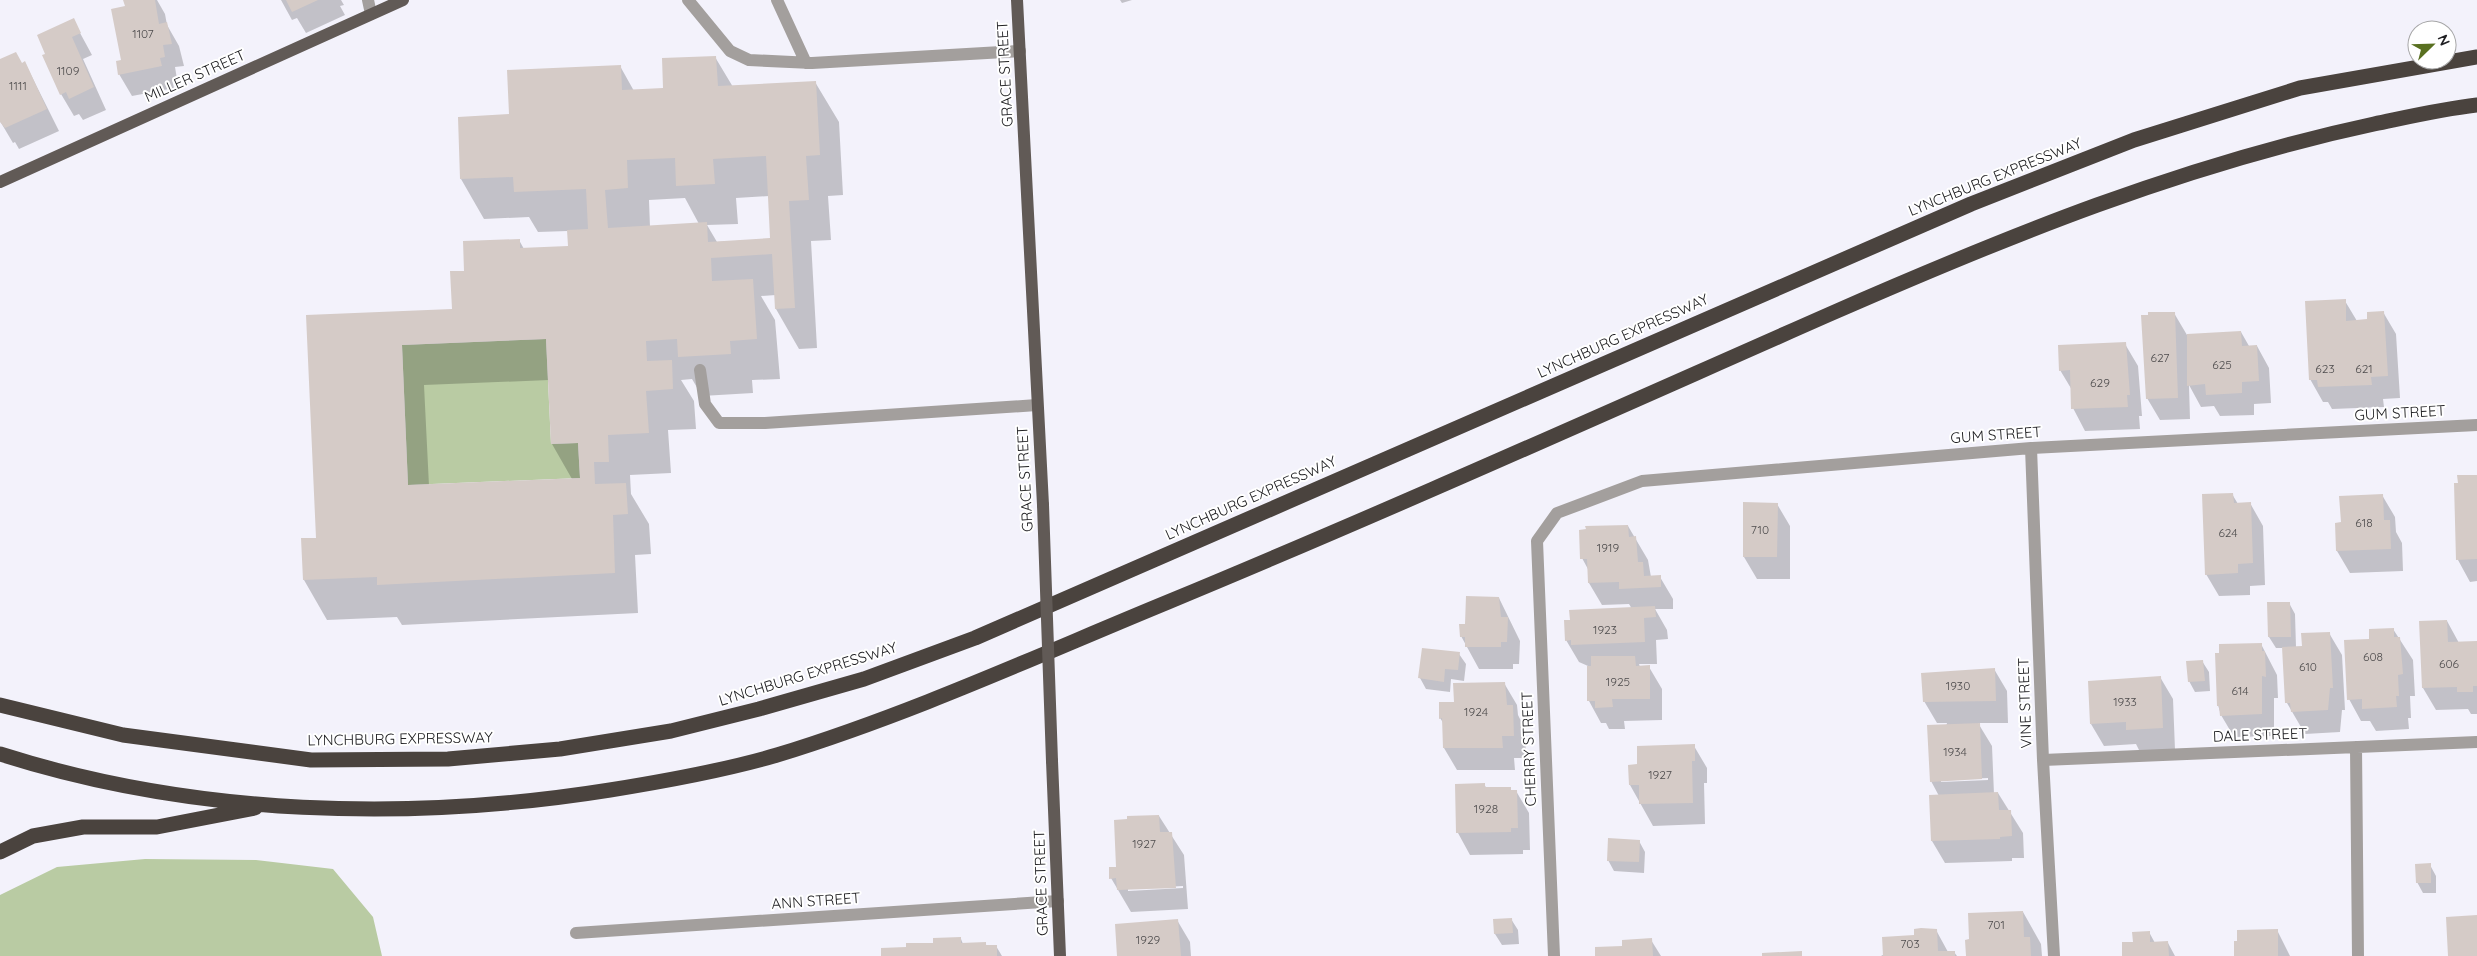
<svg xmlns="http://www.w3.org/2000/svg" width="2477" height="956" viewBox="0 0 2477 956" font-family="Quicksand,sans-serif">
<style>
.green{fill:#b9cba3}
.shadow{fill:#0003;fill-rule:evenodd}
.building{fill:#d5cbc7;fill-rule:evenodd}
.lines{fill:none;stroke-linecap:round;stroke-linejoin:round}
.minor{stroke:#a39f9d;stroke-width:12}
.major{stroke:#615a56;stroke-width:12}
.highway{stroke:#4a433e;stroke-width:15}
.major-bridge{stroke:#615a56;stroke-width:12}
.labels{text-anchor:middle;stroke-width:4;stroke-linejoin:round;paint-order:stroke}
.number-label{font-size:12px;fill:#4e4c4d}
.street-label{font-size:15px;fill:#212124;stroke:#fff}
</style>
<rect width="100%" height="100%" fill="#f3f2fb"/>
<path class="green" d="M546 339 551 444 578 443 580 478 408 485 402 345Z
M145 859 256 860 333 869 373 917 382 956H0V895L57 867Z"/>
<path class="shadow" d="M124 0H157L165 14 167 25 179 46 184 66 175 67 177 79 172 80 174 88 132 96 119 74 123 61 126 7Z
M281 0H341L344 5 340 6 345 15 306 33 297 18 292 20Z
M1120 0H1132L1122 3Z
M73 20 92 55 83 59 106 110 83 120 79 114 74 116 61 94Z
M715 57 733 87 815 82 839 122 843 195 828 196 831 240 811 241 817 348 799 349 776 309V295L761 296 775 320 780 379 752 380 753 393 702 396 692 379 681 380 694 401 696 429 668 430 671 473 630 475 631 494 649 524 651 554 635 555 638 613 402 625 397 617 327 620 304 580 302 539H317L307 316 453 310 466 272 519 240 524 249 569 247 568 231 538 232 529 217 484 219 461 179 510 116 620 66 634 91 665 89ZM769 196 772 239 717 242 707 225 738 224 736 198ZM685 198 699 224 650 227 649 200ZM549 380 552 444 572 479 429 486 424 385Z
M0 61 22 65 25 63 59 131 19 149 15 142 13 143 0 121Z
M2345 301 2357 321 2369 320 2383 312 2396 334 2400 398 2383 399 2384 407 2332 409 2328 402H2323L2310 379Z
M2174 313 2187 335 2241 332 2249 346H2257L2269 368 2271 403 2254 404V415L2220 416 2214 406 2201 407 2189 385 2190 419 2160 420 2147 398Z
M2125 344 2138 366 2142 416H2139L2140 429 2085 431 2073 408 2072 390 2060 370Z
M2477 476V581L2470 582 2458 560Z
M2232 494 2238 504 2250 503 2263 526 2265 585 2250 586V595L2219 596 2206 574Z
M2382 495 2395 517 2396 532 2402 543 2403 571 2350 573 2337 551 2336 524H2342Z
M1777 504 1790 526V579H1757L1744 557Z
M1628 526 1648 560 1651 577H1660L1673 599V609H1655L1667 630 1668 639 1656 640 1657 664H1639L1640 667H1649L1662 689V720L1624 721 1625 729H1609L1606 723H1601L1589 701 1588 666 1579 662 1566 640 1632 609 1629 604 1602 605 1589 583V571L1582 558Z
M1499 598 1520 641 1519 664H1513V669H1479L1461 636 1466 625Z
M2289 603 2295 614 2296 647H2303L2329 633 2342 655 2345 710H2342L2340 732 2305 734 2287 703 2283 648H2276L2269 637Z
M2447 621 2459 643 2477 642V714H2471L2468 709 2436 710 2423 688Z
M2393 629 2413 660 2415 696H2410L2411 718H2408L2409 729 2376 731 2370 721H2361L2349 699Z
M2261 644 2277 675 2278 698H2274V736L2234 737 2221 715 2218 705Z
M1459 654 1466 664 1464 681 1451 679 1450 692 1426 689 1420 678Z
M2202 661 2209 672 2210 691 2195 692 2189 681Z
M1994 669 2007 691 2008 723H1978L1992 746 1994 794 1998 793 2023 833 2024 858H2012V861L1945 863 1932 841 1930 796H1939L1931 781 1947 723H1937L1924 701ZM1988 778V780L1941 782V780Z
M2160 677 2173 699 2175 750 2140 752 2136 744 2104 746 2091 724Z
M1504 683 1517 705 1518 715 1525 729 1526 758H1514L1515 770H1457L1444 748V724L1440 718Z
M1694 746 1707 768V783H1704L1705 824 1653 826 1630 785 1629 766 1639 765Z
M1484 784 1487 789 1516 791 1529 813 1530 850H1523V854L1470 855 1458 833Z
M1159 816 1184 855 1188 909 1131 912 1111 878ZM1183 886V888L1128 891V889Z
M1639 841 1645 852 1644 873 1614 871 1608 860Z
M2430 865 2436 876V893H2423L2417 882Z
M2023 912 2041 944 2042 956H1967Z
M1511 919 1518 930 1519 944 1502 945 1495 934 1494 920Z
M1177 920 1190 942 1191 956H1119Z
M1936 930 1948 952H1954L1957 956H1881L1916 936Z
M2277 930 2290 956H2236Z
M2149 932 2155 943H2168L2175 956H2124L2134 943Z
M961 939 963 944 985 943 987 946H996L1002 956H882Z
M1651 940 1661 956H1596L1624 948Z"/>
<path class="building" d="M123 0H155L159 24 167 22 172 44 163 45 165 57 160 58 162 66 118 75 116 61 121 60 111 9 125 6Z
M286 0H318L292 12Z
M74 18 81 33 72 37 94 87 69 99 66 92 60 95 42 55 45 54 37 35Z
M16 52 22 63 25 61 47 109 5 128 0 122V59Z
M716 56 718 86 816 81 820 155 806 156 809 200 789 201 795 308 775 309 772 254 711 258 712 281 753 279 757 339 730 341 731 354 678 357 677 339 646 341 647 361 672 360 673 389 646 391 649 433 608 435 609 462H594L595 484 626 483 628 514 613 515 615 573 377 585V577L303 580 301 538H316L306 315 452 309 450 271H464L463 241 520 239V248L568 246 567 230 588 229 586 189 514 192 513 177 460 179 458 117 509 114 507 70 621 65 622 90 663 88 662 58ZM766 156 770 238 708 242 707 222 608 228 605 190 628 188 627 160 675 158 676 186 715 184 713 159ZM546 339 551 444 578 443 580 478 408 485 402 345Z
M2346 299V321L2367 319V312L2384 311 2388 376 2371 377 2372 385 2318 387 2317 380H2309L2305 301Z
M2148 312H2175L2178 398 2146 399 2141 315H2148Z
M2241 331 2242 346 2257 345 2259 381 2242 382V393L2206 395 2205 384 2187 386V334Z
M2126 342 2130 395H2127L2128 407 2071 409 2070 370 2059 371 2058 345Z
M2457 475H2477V559L2456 560 2454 483H2458Z
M2233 493 2234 503 2251 502 2253 563 2238 564V573L2205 575 2202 494Z
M2383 494 2384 520H2390L2391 549 2336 551 2335 523 2341 522 2339 496Z
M1743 502 1778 503 1777 557H1743Z
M1628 525 1629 537 1636 536 1638 562H1643L1644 576 1661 575V587L1619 589V582L1588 583 1587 559H1580L1579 530 1586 529 1585 526Z
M1466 596 1499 597 1501 617H1508L1507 642H1501V647H1465V637H1460L1459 624H1465Z
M2267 602H2290L2291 637H2268Z
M1655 606 1656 617 1644 618 1645 642 1571 645V640L1565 641 1564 620H1570L1569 610Z
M2447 620 2448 642 2477 641V686H2473V692H2457V687L2422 688 2419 621Z
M2394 628V637H2400L2403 674 2398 675 2399 696H2396L2397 707 2362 709V699L2347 700 2344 640 2369 639V629Z
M2330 632 2333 688H2330L2328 710 2291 712 2290 703H2285L2282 647 2302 646 2301 633Z
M2262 643V651H2265L2266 677 2262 676V714L2220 716 2219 706H2217L2215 653H2219V644Z
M1422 648 1460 652 1458 670 1445 669 1444 682 1418 678Z
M1591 656H1635L1636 666 1650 665V699H1612L1613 707 1595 708V701H1587V666H1591Z
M2203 660 2205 681 2188 682 2186 661Z
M1995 668 1996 701 1923 702 1921 673Z
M2161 676 2163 728 2126 730V722L2090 724 2088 681Z
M1505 682 1507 705H1513L1514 736H1502L1503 748H1443L1442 718 1439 719V702H1454L1453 683Z
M1980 723 1982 779 1930 782 1927 725Z
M1695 744V761H1692L1693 803 1639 804V785H1629L1628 765 1637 764V746Z
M1485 783V787H1511V790H1517L1518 828H1511V832L1456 833 1455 784Z
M1998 792 1999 810H2011L2012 836 2000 837V839L1931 841 1929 795Z
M1159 815 1160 832H1172L1176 888 1117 890 1116 878 1109 879V867H1116L1114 820 1127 819V816Z
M1608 838 1640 840 1639 862 1607 861Z
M2431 863V883H2416L2415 864Z
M2023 911 2024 937H2030L2031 956H1966L1965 940 1969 939 1968 913Z
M2477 915V956H2448L2446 917Z
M1512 918 1513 933 1494 934 1493 919Z
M1178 919 1181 956H1117L1115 924Z
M1921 928 1937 929 1938 951H1955V956H1883L1882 937 1914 935V929Z
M2278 929V956H2234V941H2237V930Z
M2150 931V942L2168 941 2169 956H2122V942H2133L2132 932Z
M961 937V943L986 942V945H997V956H881V948L906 947V943H933V938Z
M1652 938 1653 956H1595V947L1622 946V940Z
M1802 951V956H1762V953Z"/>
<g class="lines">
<path class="minor" d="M368 0 371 14
M688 0 730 51 749 60 812 63 1020 51
M777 0 806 63
M700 370 705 404 719 423H765L1037 405
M2031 448 2043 760 2054 956
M2356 747 2358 956
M2043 760 2477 742
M576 933 1058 901
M1554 956 1537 541 1557 513 1642 481 2031 448 2477 425"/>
<path class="major" d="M1017 0 1043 505
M0 182 403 0
M1052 761 1060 956"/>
<path class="highway" d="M0 705 123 735 311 760 448 759 560 749 671 731 759 709 864 679 975 638 1971 204 2134 140 2300 88 2477 57
M0 754C195 816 409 822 610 790 666 781 723 771 777 755 911 714 1039 655 1168 602 1390 510 1610 411 1830 314 2008 236 2182 165 2374 124 2408 117 2442 109 2477 105
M0 852 33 836 83 827H157L255 808"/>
<path class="major-bridge" d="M1043 505 1052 761"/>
</g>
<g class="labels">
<g class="number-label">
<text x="143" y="38">1107</text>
<text x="68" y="75">1109</text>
<text x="18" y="90">1111</text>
<text x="2160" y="362">627</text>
<text x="2222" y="369">625</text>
<text x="2325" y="373">623</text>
<text x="2364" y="373">621</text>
<text x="2100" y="387">629</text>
<text x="2364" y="527">618</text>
<text x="1760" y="534">710</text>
<text x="2228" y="537">624</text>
<text x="1608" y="552">1919</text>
<text x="1605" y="634">1923</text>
<text x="2373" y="661">608</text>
<text x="2449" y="668">606</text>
<text x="2308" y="671">610</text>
<text x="1618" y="686">1925</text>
<text x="1958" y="690">1930</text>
<text x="2240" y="695">614</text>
<text x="2125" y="706">1933</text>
<text x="1476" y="716">1924</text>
<text x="1955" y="756">1934</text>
<text x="1660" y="779">1927</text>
<text x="1486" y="813">1928</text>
<text x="1144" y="848">1927</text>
<text x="1996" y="929">701</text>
<text x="1148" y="944">1929</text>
<text x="1910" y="948">703</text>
</g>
<g class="street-label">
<text transform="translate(1005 74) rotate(-93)" y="5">GRACE STREET</text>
<text transform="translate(195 76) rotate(-24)" y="5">MILLER STREET</text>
<text transform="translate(1995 177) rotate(-22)" y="5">LYNCHBURG EXPRESSWAY</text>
<text transform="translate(1623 336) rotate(-24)" y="5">LYNCHBURG EXPRESSWAY</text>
<text transform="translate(2400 413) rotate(-3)" y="5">GUM STREET</text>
<text transform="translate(1996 435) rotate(-4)" y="5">GUM STREET</text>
<text transform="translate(1025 479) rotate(-93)" y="5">GRACE STREET</text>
<text transform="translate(1251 498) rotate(-24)" y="5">LYNCHBURG EXPRESSWAY</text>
<text transform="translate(808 674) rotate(-17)" y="5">LYNCHBURG EXPRESSWAY</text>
<text transform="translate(2025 703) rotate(-92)" y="5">VINE STREET</text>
<text transform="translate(2260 735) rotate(-2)" y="5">DALE STREET</text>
<text transform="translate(400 739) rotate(-1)" y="5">LYNCHBURG EXPRESSWAY</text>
<text transform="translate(1529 749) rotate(-92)" y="5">CHERRY STREET</text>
<text transform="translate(1041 883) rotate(-92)" y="5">GRACE STREET</text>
<text transform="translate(816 901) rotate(-4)" y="5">ANN STREET</text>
</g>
</g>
<g transform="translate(2432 45) rotate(67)"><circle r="24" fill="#ffffff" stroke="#a6a6a7"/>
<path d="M0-4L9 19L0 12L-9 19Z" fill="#597021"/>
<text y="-8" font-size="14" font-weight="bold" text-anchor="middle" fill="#212124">N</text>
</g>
</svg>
